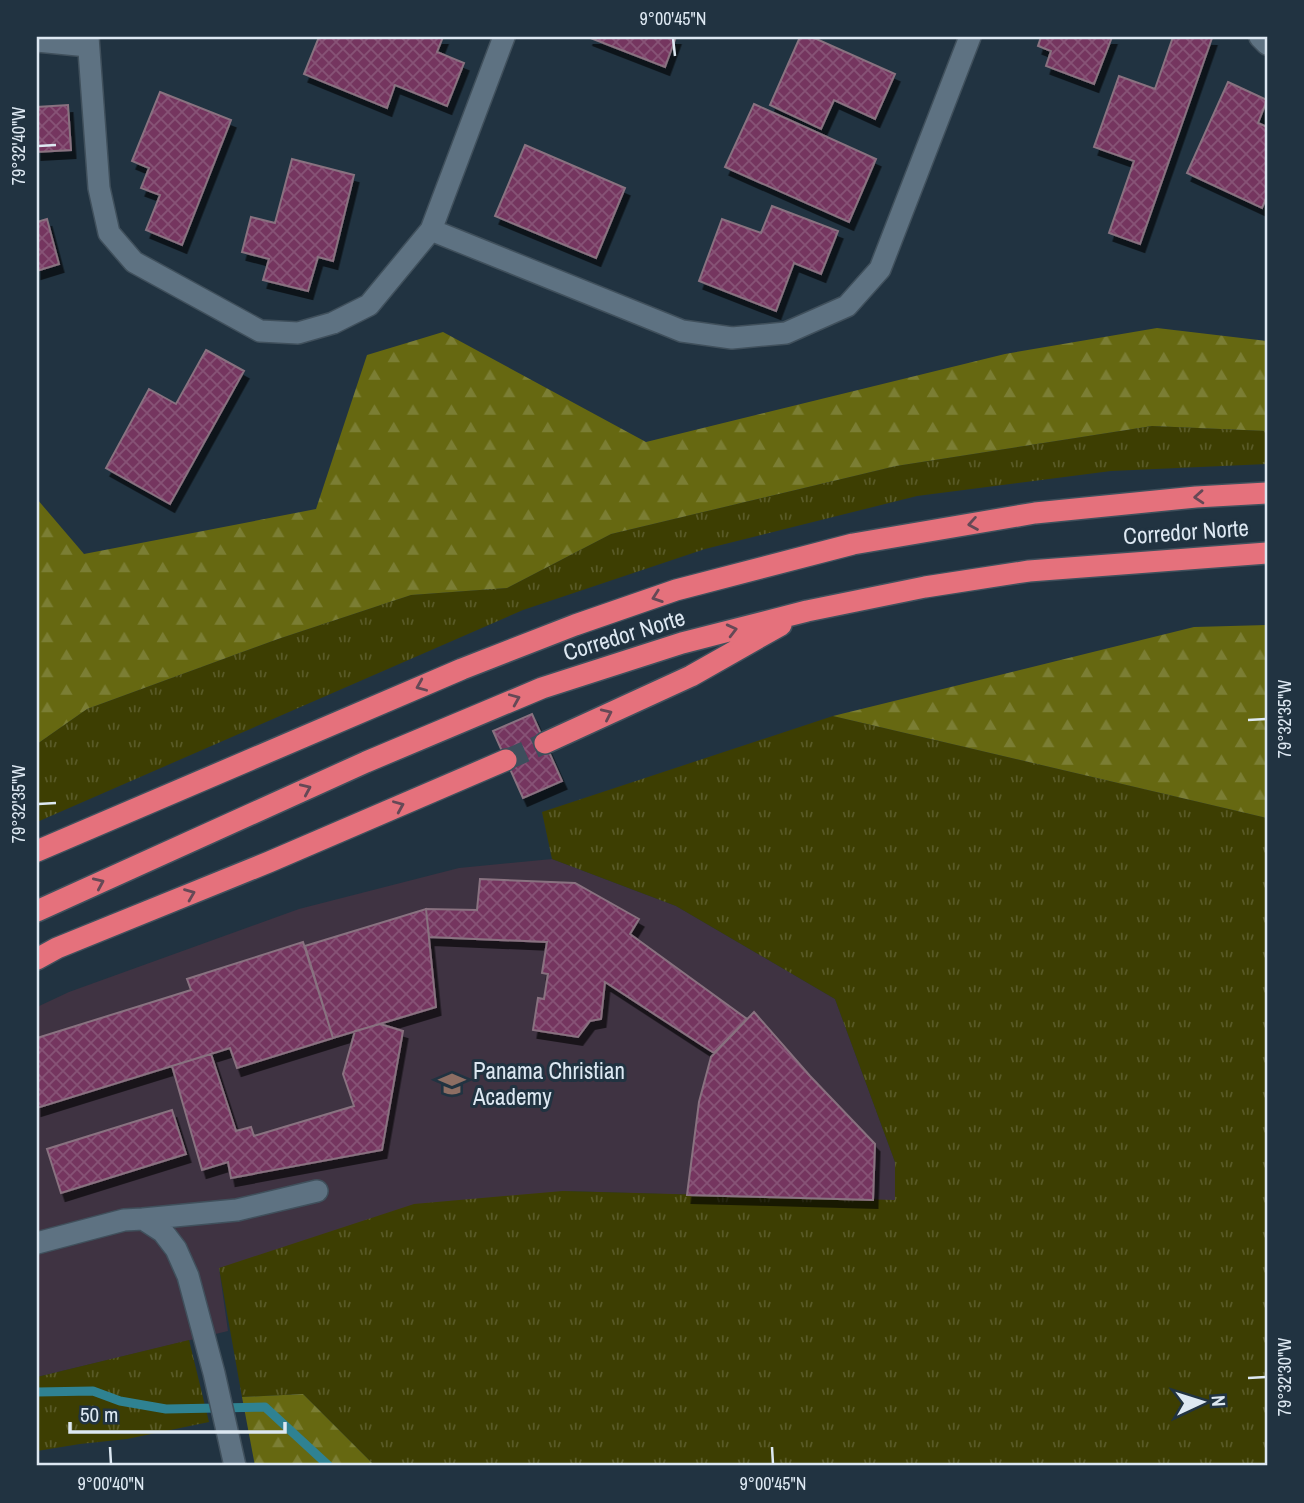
<svg xmlns="http://www.w3.org/2000/svg" width="1304" height="1503" viewBox="0 0 1304 1503" font-family="'Archivo Narrow',sans-serif">
<style>
.education{fill:#3f3342}
.grass{fill:url(#grass-tufts)}
.forest{fill:url(#forest-firs)}
.lines{fill:none;stroke-linecap:round;stroke-linejoin:round}
.stream{stroke:#2f8292;stroke-width:9}
.building{fill:url(#building-cross-hatch);stroke:#897280;stroke-width:2;filter:url(#shadow)}
.highway-tunnel{stroke:#3d4e5c;stroke-width:21;stroke-dasharray:21 10;stroke-linecap:butt}
.minor-casing{stroke:#40505c;stroke-width:24}
.highway-casing{stroke:#40505c;stroke-width:24}
.minor{stroke:#5e7282;stroke-width:21}
.highway{stroke:#e5717c;stroke-width:21}
.oneway{stroke:#664956}
.ticks{fill:none;stroke:#dde8f2;stroke-width:2.5}
.labels{text-anchor:middle;stroke-width:6;stroke-linejoin:round;paint-order:stroke}
.street-label{font-size:23px;fill:#dde8f2;stroke:#213341}
.poi-label{font-size:23px;fill:#dde8f2;stroke:#213341;text-anchor:start}
.neatline{fill:none;stroke:#dde8f2;stroke-width:2.5}
.ticks-label{font-size:18px;text-anchor:middle;fill:#dde8f2}
</style>
<defs>
<pattern id="grass-tufts" width="24" height="20" patternUnits="userSpaceOnUse" patternTransform="scale(1.75)"><rect width="24" height="20" fill="#3d3e02"/><path d="M3 7l-1-3M5 7V3M7 7l1-3M15 17l-1-3M17 17v-4M19 17l1-3" fill="none" stroke="#595a27"/></pattern>
<pattern id="forest-firs" width="22" height="20" patternUnits="userSpaceOnUse" patternTransform="scale(1.75)"><rect width="22" height="20" fill="#666811"/><path d="M5 1l3.5 6h-7zM16 11l3.5 6h-7z" fill="#7b7e34"/></pattern>
<pattern id="building-cross-hatch" width="8" height="8" patternUnits="userSpaceOnUse" patternTransform="scale(1.75)"><rect width="8" height="8" fill="#74365f"/><path d="M0 0l8 8M0 8l8-8" fill="none" stroke="#875376"/></pattern>
<filter id="shadow"><feDropShadow dx="4.5" dy="8" stdDeviation="0" flood-color="#0009"/></filter>
</defs>
<rect width="100%" height="100%" fill="#213341"/>
<path class="education" d="M552 859 676 906 835 999 895 1162V1201L563 1191 219 1268 228 1331 37 1377V1007L69 992 299 909 459 868Z"/>
<path class="grass" d="M1152 426 1267 431V464L1111 471 917 496 705 549 523 610 37 822V744L87 709 278 639 411 595 507 588 611 534 896 466Z
M833 716 1267 818V1466H375L303 1394 242 1397 219 1268 414 1204 563 1191 895 1200V1162L835 999 676 906 552 859 542 812Z
M189 1340 209 1422 127 1439 80 1444 37 1451V1377Z"/>
<path class="forest" d="M1157 328 1267 341V431L1152 426 896 466 611 534 507 588 411 595 278 639 87 709 37 744V499L84 554 316 509 367 355 443 332 646 442 1005 354Z
M1267 625V818L833 716 1194 627Z
M303 1394 375 1466H255L242 1397Z"/>
<g class="lines">
<path class="stream" d="M37 1392 93 1391 120 1401 166 1409 265 1407 329 1466"/>
</g>
<path class="building" d="M319 37H443L437 52 464 63 447 106 395 85 387 108 304 74Z
M588 37H676L665 67Z
M800 37H812L895 74 875 119 834 100 821 129 770 105Z
M1041 37H1112L1094 84 1046 66 1051 51 1038 46Z
M1173 37 1212 38 1140 244 1109 233 1134 161 1094 147 1119 76 1155 89Z
M1228 82 1267 100 1258 123 1267 127V196L1262 208 1187 173Z
M160 92 231 120 182 245 146 230 160 195 141 188 149 168 132 161Z
M754 104 876 159 849 222 725 167Z
M68 105 71 150 37 152V107Z
M525 145 625 188 596 258 495 216Z
M292 159 354 175 333 261 318 257 308 291 263 280 269 259 242 252 251 217 275 223Z
M772 206 838 231 821 274 794 263 776 311 699 281 722 219 761 233Z
M47 219 59 264 37 271V222Z
M206 350 244 371 170 504 106 468 149 389 176 404Z
M532 714 562 781 523 798 493 731Z
M480 879 575 883 639 919 630 934 747 1019 714 1053 605 982 601 1019 590 1021 578 1037 533 1030 538 998 544 999 548 974 542 973 547 942 429 937 426 909 477 910Z
M426 909 436 1007 333 1038 305 946Z
M303 942 333 1038 237 1068 230 1048 37 1108V1038L191 990 187 979Z
M754 1012 810 1076 875 1144 873 1200 687 1195 699 1102 711 1057Z
M380 1024 403 1031 382 1150 231 1178 228 1162 202 1170 172 1066 211 1054 236 1131 251 1127 254 1136 354 1106 343 1074 355 1031Z
M172 1110 186 1154 61 1193 47 1149Z"/>
<g class="lines">
<path class="highway-tunnel" d="M506 760 545 743"/>
<g class="minor-casing">
<path id="minor" d="M88 37 99 188 109 233 134 262 260 331 298 333 333 323 369 305 431 230 504 37
M1260 37 1267 44
M37 41 88 46
M431 230 682 331 732 338 786 333 847 306 880 269 970 37
M143 1219 237 1210 317 1191
M37 1243 124 1220 143 1219 163 1232 176 1249 188 1276 214 1373 235 1466"/>
</g>
<g class="highway-casing">
<path id="highway" d="M545 743 691 676 781 625
M37 851 462 669 575 625 676 590 853 544 1035 513 1196 497 1267 493
M37 911 366 762 542 688 682 643 807 611 925 587 1029 571 1267 553
M37 959 57 948 269 862 506 760"/>
</g>
<use href="#minor" class="minor"/>
<use href="#highway" class="highway"/>
</g>
<defs><path id="oneway-chevron" d="M-2-3.5L2.5 0L-2 3.5" fill="none" stroke-width="1.6" stroke-linecap="round" stroke-linejoin="round" transform="scale(1.75)"/></defs>
<g class="oneway">
<use href="#oneway-chevron" transform="translate(1199 497) rotate(176)"/>
<use href="#oneway-chevron" transform="translate(973 524) rotate(170)"/>
<use href="#oneway-chevron" transform="translate(657 597) rotate(161)"/>
<use href="#oneway-chevron" transform="translate(732 630) rotate(-14)"/>
<use href="#oneway-chevron" transform="translate(421 686) rotate(157)"/>
<use href="#oneway-chevron" transform="translate(515 699) rotate(-23)"/>
<use href="#oneway-chevron" transform="translate(607 714) rotate(-25)"/>
<use href="#oneway-chevron" transform="translate(306 789) rotate(-24)"/>
<use href="#oneway-chevron" transform="translate(399 806) rotate(-23)"/>
<use href="#oneway-chevron" transform="translate(99 883) rotate(-24)"/>
<use href="#oneway-chevron" transform="translate(190 894) rotate(-22)"/>
</g>
<path class="ticks" d="M673 38 675 56M38 146 56 145M1248 720 1266 719M38 804 56 803M1248 1378 1266 1377M110 1447 111 1464M772 1447 773 1464"/>
<defs>
<g id="school-bare" transform="scale(2.1)"><path d="M0-5L7-2L0 1L-7-2ZM-4 1L0 2.5L4 1V4Q0 6-4 4Z" fill="#8d6e63" stroke="#213341" stroke-width="2.5" paint-order="stroke"/></g>
</defs>
<g fill-rule="evenodd">
<use href="#school-bare" x="452" y="1084"/>
</g>
<g class="labels">
<g class="street-label">
<text transform="translate(1186 532) rotate(-4)" y="8">Corredor Norte</text>
<text transform="translate(624 635) rotate(-17)" y="8">Corredor Norte</text>
</g>
<g class="poi-label">
<text x="473" y="1079">Panama Christian<tspan x="473" dy="26">Academy</tspan></text>
</g>
</g>
<rect width="1304" height="1503" fill="none" stroke="#213341" stroke-width="77"/>
<g transform="translate(1202 1402) rotate(86)" stroke="#213341" stroke-width="5" paint-order="stroke">
<path d="M0-5L12 26L0 18L-12 26Z" fill="#dde8f2"/>
<text y="-10" font-size="19" font-weight="bold" text-anchor="middle" fill="#dde8f2">N</text>
</g>
<path d="M70 1422v10h215v-10" fill="none" stroke="#dde8f2" stroke-width="3.5"/>
<text x="80" y="1422" font-size="21" fill="#dde8f2" stroke="#213341" stroke-width="5" paint-order="stroke">50 m</text>
<rect x="38" y="38" width="1228" height="1426" class="neatline"/>
<g class="ticks-label">
<text x="673" y="25">9°00'45"N</text>
<text transform="translate(19 146) rotate(-90)" y="6">79°32'40"W</text>
<text transform="translate(1285 719) rotate(-90)" y="6">79°32'35"W</text>
<text transform="translate(19 804) rotate(-90)" y="6">79°32'35"W</text>
<text transform="translate(1285 1377) rotate(-90)" y="6">79°32'30"W</text>
<text x="111" y="1490">9°00'40"N</text>
<text x="773" y="1490">9°00'45"N</text>
</g>
</svg>
